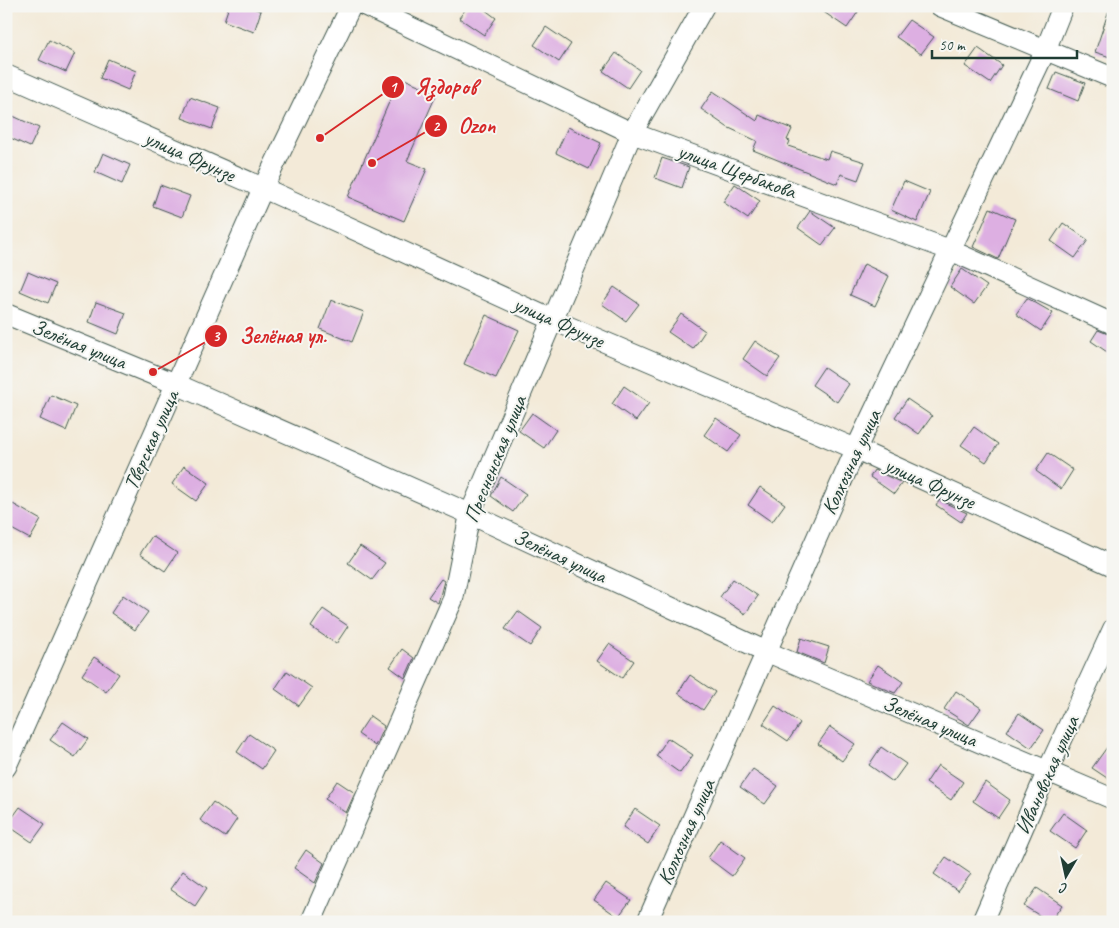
<svg xmlns="http://www.w3.org/2000/svg" width="1119" height="928" viewBox="0 0 1119 928" font-family="Caveat,sans-serif">
<style>
.building{fill:#ddafe2}
.lines{fill:none;stroke-linecap:round;stroke-linejoin:round}
.street-casing{stroke:#3f574d;stroke-width:22}
.street{stroke:#fff;stroke-width:20}
.labels{text-anchor:middle;stroke-width:4;stroke-linejoin:round;paint-order:stroke}
.street-label{font-size:21px;fill:#1f3d34;stroke:#f6f6f2}
.leader{fill:none;stroke:#d62828;stroke-width:2}
.callout-dot{fill:#d62828;stroke:#f6f6f2;stroke-width:2}
.mark-label{font-size:15px;text-anchor:middle;font-weight:bold;fill:#fff}
.callout-label{font-size:22px;text-anchor:middle;font-weight:bold;fill:#d62828;stroke:#f6f6f2;stroke-width:4;stroke-linejoin:round;paint-order:stroke}
</style>
<rect width="100%" height="100%" fill="#f6f6f2"/>
<filter id="ink" filterUnits="userSpaceOnUse"><feTurbulence type="fractalNoise" baseFrequency=".02" numOctaves="2"/><feDisplacementMap in="SourceGraphic" scale="10" xChannelSelector="R" yChannelSelector="G"/><feConvolveMatrix kernelMatrix="1 2 1 2 8 2 1 2 1" color-interpolation-filters="sRGB"/></filter>
<filter id="wash" filterUnits="userSpaceOnUse"><feTurbulence type="fractalNoise" baseFrequency=".0096" numOctaves="4" result="noise"/><feDisplacementMap in="SourceGraphic" scale="20" xChannelSelector="R" yChannelSelector="G"/><feGaussianBlur stdDeviation="1.12" result="paint"/><feColorMatrix in="noise" values="0 0 0 0 0 0 0 0 0 0 0 0 0 0 0 0 0 1.4 0 .05"/><feComposite in="paint" operator="in"/></filter>
<g filter="url(#wash)">
<rect width="100%" height="100%" fill="#f3ead8"/>
<g id="blocks">
<path class="building" d="M229 6H247L261 11 254 32 224 21Z
M468 6H480L496 18 484 35 459 18Z
M815 6H862L847 28Z
M1110 7H1113V58L1095 52Z
M909 20 934 37 921 54 896 37Z
M546 27 571 44 559 62 534 45Z
M49 40 75 53 66 72 39 60Z
M978 48 1002 65 990 83 965 66Z
M616 53 640 70 628 88 603 71Z
M108 59 136 71 128 90 100 78Z
M1056 72 1085 83 1078 101 1049 89Z
M400 77 437 93 407 161 427 169 404 221 348 197Z
M713 91 757 121 759 115 792 129 787 140 790 141 788 146 827 159 830 151 865 162 858 180 841 174 837 184 753 150 757 141 727 127 701 109Z
M190 97 220 108 212 129 182 118Z
M13 116 39 128 30 147 6 136V130Z
M568 127 601 143 589 169 556 153Z
M103 153 130 165 122 184 95 172Z
M662 158 689 167 682 188 655 178Z
M904 181 930 192 917 222 891 210Z
M735 184 760 201 748 219 723 202Z
M160 185 190 196 182 217 153 206Z
M990 208 1015 219 998 259 973 247Z
M810 211 835 228 822 245 798 228Z
M1063 223 1088 240 1075 258 1051 241Z
M864 264 889 276 875 306 850 295Z
M962 269 987 286 974 304 950 287Z
M28 272 56 284 48 303 20 291Z
M614 287 639 304 626 321 602 304Z
M1027 298 1053 313 1041 331 1016 314Z
M331 300 364 312 352 342 320 329Z
M96 302 126 313 118 334 89 322Z
M681 314 705 331 693 349 668 332Z
M486 315 519 330 496 378 464 364Z
M1098 330 1113 336V356L1091 341Z
M755 341 780 358 767 376 743 359Z
M824 367 849 384 837 402 812 385Z
M624 386 649 403 636 421 612 404Z
M51 395 76 406 66 431 40 419Z
M907 399 932 416 919 434 895 417Z
M532 413 556 430 544 448 519 431Z
M716 418 741 435 728 452 704 435Z
M974 427 998 444 986 462 961 445Z
M1048 453 1073 470 1061 489 1036 471Z
M184 466 209 483 196 501 172 484Z
M874 470 902 483 894 494 870 477Z
M501 477 526 494 513 512 491 496Z
M760 487 785 504 772 522 748 505Z
M939 500 967 513 961 522 936 505Z
M13 504 41 520 30 539 6 526V516Z
M152 536 177 553 165 571 140 554Z
M360 546 385 563 372 580 348 563Z
M441 579 444 581 438 603 428 597Z
M733 579 758 596 745 614 720 597Z
M123 595 148 612 135 630 111 613Z
M323 609 348 626 336 644 311 627Z
M518 611 542 628 530 646 505 629Z
M801 638 829 647 824 663 797 652Z
M609 644 634 661 622 678 597 661Z
M402 649 414 658 405 678 390 667Z
M94 657 119 674 106 692 82 675Z
M878 665 903 682 895 693 867 681Z
M287 671 312 688 299 706 275 689Z
M690 675 715 692 703 710 678 693Z
M956 691 981 708 969 725 944 709Z
M775 706 800 723 788 741 763 724Z
M1019 713 1044 730 1031 748 1007 731Z
M370 716 384 726 375 746 358 734Z
M63 722 88 739 75 757 50 740Z
M830 727 855 744 842 761 818 744Z
M249 734 274 751 262 769 237 752Z
M668 738 693 755 680 773 656 756Z
M1113 739V782L1092 768Z
M881 747 906 764 893 782 869 765Z
M938 765 963 782 951 800 926 783Z
M753 769 778 786 765 804 740 787Z
M337 781 355 793 346 813 325 799Z
M985 782 1010 800 998 818 973 801Z
M213 802 237 819 225 837 200 820Z
M20 807 45 824 32 842 7 825Z
M635 809 660 826 648 844 623 827Z
M1063 813 1087 830 1075 848 1050 831Z
M720 840 745 858 732 876 708 858Z
M306 850 324 863 315 883 294 868Z
M946 857 971 874 958 891 934 874Z
M183 871 207 888 195 906 170 889Z
M606 883 631 900 618 917 594 900Z
M1037 888 1062 905 1050 922 1024 906Z"/>
</g>
</g>
<g filter="url(#ink)">
<use href="#blocks" fill-opacity="0" stroke="#3f574d" stroke-width="1"/>
<g class="lines">
<g class="street-casing">
<path id="street" d="M366 6 632 133 950 250 1113 324
M940 6 1113 78
M6 75 263 188 553 320 856 449 1113 566
M6 314 176 384 470 514 765 651 1113 799
M6 767 263 188 351 6
M311 922 453 599 470 514 632 133 704 6
M647 922 856 449 1045 51 1063 6
M982 922 1048 770 1113 629"/>
</g>
<use href="#street" class="street"/>
</g>
</g>
<g class="labels">
<g class="street-label">
<text transform="translate(190 156) rotate(24)" y="7">улица Фрунзе</text>
<text transform="translate(737 171) rotate(20)" y="7">улица Щербакова</text>
<text transform="translate(559 322) rotate(24)" y="7">улица Фрунзе</text>
<text transform="translate(79 344) rotate(22)" y="7">Зелёная улица</text>
<text transform="translate(151 440) rotate(-66)" y="7">Тверская улица</text>
<text transform="translate(495 459) rotate(-68)" y="7">Пресненская улица</text>
<text transform="translate(851 462) rotate(-65)" y="7">Колхозная улица</text>
<text transform="translate(930 483) rotate(24)" y="7">улица Фрунзе</text>
<text transform="translate(560 556) rotate(25)" y="7">Зелёная улица</text>
<text transform="translate(930 721) rotate(23)" y="7">Зелёная улица</text>
<text transform="translate(1047 775) rotate(-66)" y="7">Ивановская улица</text>
<text transform="translate(686 832) rotate(-66)" y="7">Колхозная улица</text>
</g>
</g>
<path class="leader" d="M320 138L393 87M372 163L436 126M153 372L216 336"/>
<g class="callout-dot">
<circle cx="320" cy="138" r="5"/>
<circle cx="372" cy="163" r="5"/>
<circle cx="153" cy="372" r="5"/>
<circle cx="393" cy="87" r="12"/>
<circle cx="436" cy="126" r="12"/>
<circle cx="216" cy="336" r="12"/>
</g>
<g class="mark-label">
<text x="393" y="92">1</text>
<text x="436" y="131">2</text>
<text x="216" y="341">3</text>
</g>
<g class="callout-label">
<text x="446" y="94">Яздоров</text>
<text x="477" y="133">Ozon</text>
<text x="283" y="343">Зелёная ул.</text>
</g>
<rect width="1119" height="928" fill="none" stroke="#f6f6f2" stroke-width="25"/>
<g transform="translate(1066 876) rotate(189)" stroke="#f6f6f2" stroke-width="4" paint-order="stroke">
<path d="M0-4L9 19L0 12L-9 19Z" fill="#1f3d34"/>
<text y="-8" font-size="14" font-weight="bold" text-anchor="middle" fill="#1f3d34">С</text>
</g>
<path d="M932 50v8h145v-8" fill="none" stroke="#1f3d34" stroke-width="2.5"/>
<text x="939" y="50" font-size="15" fill="#1f3d34" stroke="#f6f6f2" stroke-width="4" paint-order="stroke">50 m</text>
</svg>
